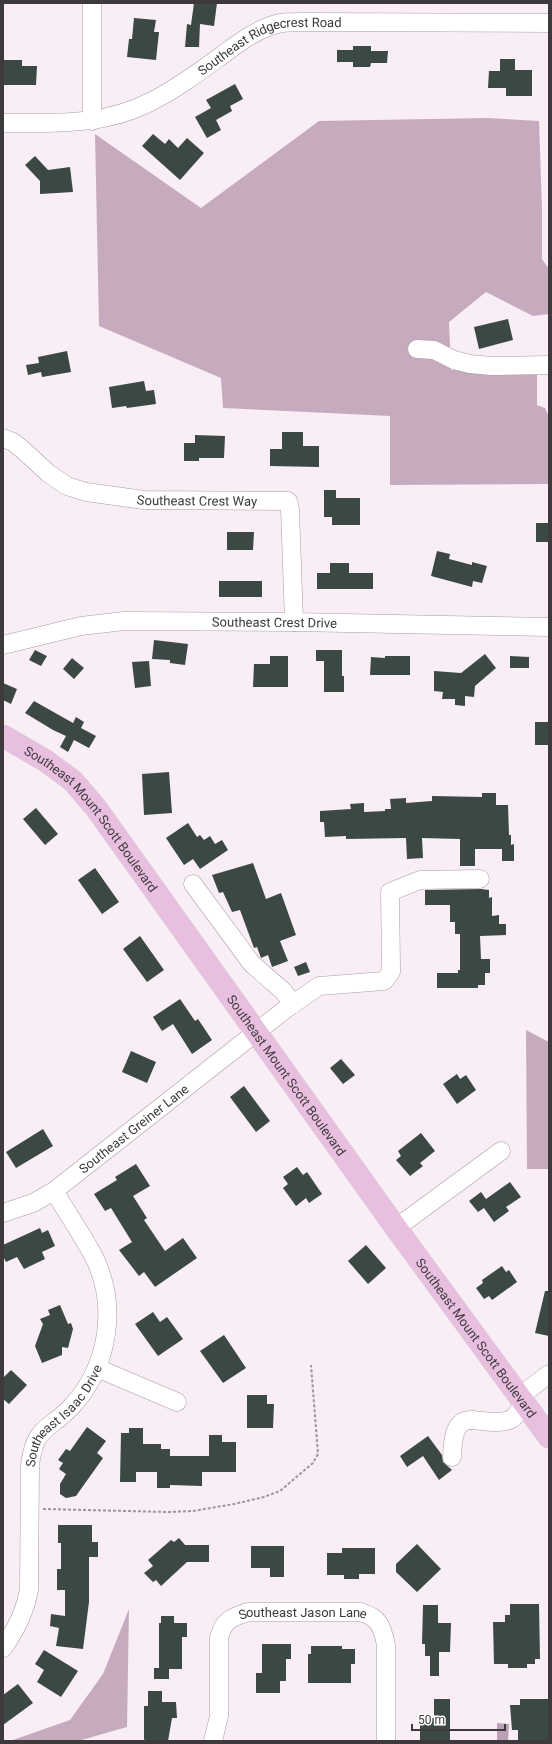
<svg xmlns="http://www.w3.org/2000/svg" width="552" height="1744" viewBox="0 0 552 1744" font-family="Roboto,sans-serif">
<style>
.forest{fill:#c6abbf}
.water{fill:#bba1b5}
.building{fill:#3b4843}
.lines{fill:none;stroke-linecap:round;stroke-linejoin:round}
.minor-casing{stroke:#a89ca5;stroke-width:19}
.major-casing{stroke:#d1cfd0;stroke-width:23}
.path{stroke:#9e959c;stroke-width:2;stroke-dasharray:3 2;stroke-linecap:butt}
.minor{stroke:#fff;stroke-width:18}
.major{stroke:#e9bfe0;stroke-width:22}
.labels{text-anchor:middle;stroke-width:4;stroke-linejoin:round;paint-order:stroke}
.street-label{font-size:13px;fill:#3e393d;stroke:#fff}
</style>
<rect width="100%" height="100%" fill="#f9edf6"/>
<path class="forest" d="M487 118 539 121 542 208V259L549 269V314L533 316 486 292 449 322 451 370 537 365V405L545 408 549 417V484L390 485V416L223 408 221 378 99 326 95 134 201 208 319 121Z
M526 1030 549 1042V1169H527Z
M129 1609 127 1727 78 1741H10L70 1720 103 1674Z"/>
<path class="water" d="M497 1723 509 1724 508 1741H497Z"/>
<path class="building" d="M194 3H217L214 26 200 24 199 47H185L187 24 191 25Z
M134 18 156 20 154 32H159L156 60 127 57 129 39H132Z
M353 46H371V51H388L387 63H371L370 67H353V62H337V50H353Z
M500 59H515V70H532V96H506V88H488L489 71H500Z
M4 60H22V66H37L36 85H3Z
M235 84 243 99 230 106 232 111 216 120 221 130 207 138 195 117 211 108 206 100Z
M153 134 165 144 169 139 178 148 187 138 204 153 180 180 142 146Z
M35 156 48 170 70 167 73 192 40 194V181L25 165Z
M508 319 513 340 479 349 474 327Z
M67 351 71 372 42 377 41 372 28 375 26 365 39 363 38 357Z
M144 381 146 391 154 390 156 404 127 408 126 406 112 408 109 387Z
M282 432H303V446H319V467L270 466V449H282Z
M195 435 225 436 224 458H199V461H184V443H195Z
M324 490H336V498H360V525H332V517H324Z
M536 523H549V542H536Z
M227 532H254L253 550H227Z
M437 551 450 554 449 559 472 565V562L487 566 482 583 473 581 472 587 431 576Z
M330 563H349V573H373V589H317V573H330Z
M219 581H262V597H219Z
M154 640 188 644 185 665 170 663V660L152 659Z
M35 650 47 656 41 666 29 660Z
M316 650H342V676H344V692H324V661H316Z
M485 654 496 668 475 686 474 697 465 696V706L455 705V699H442L443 692 434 691V671L461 673Z
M270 656H288V687H253L254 664H270Z
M385 656H410V675H370L371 657 385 658Z
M510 656 529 657V668H510Z
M72 658 84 668 74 679 63 669Z
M149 661 151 686 135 688 132 662Z
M3 683 17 689 11 704 3 700Z
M34 701 73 723 76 717 84 722 81 728 96 736 89 748 74 740 68 752 60 747 66 736 53 730 25 713Z
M535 722H549V745H535Z
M169 772 172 813 144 815 142 774Z
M482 793H496V805H508L509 835H511V845L514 844V861H502V849H475V866H460V839L422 838 423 858 407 859 406 838 346 839V836L325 837 324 822H320V811L351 809 350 804 364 803V812L385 811V809H391L390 799 406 798V803L432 801V796L482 797Z
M36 808 58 834 45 845 23 819Z
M188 823 197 837 200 835 204 840 210 836 215 844 222 840 228 850 200 869 193 859 184 865 166 838Z
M253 863 266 899 281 893 296 935 280 941 288 961 272 967 268 955 261 958 257 947 254 948 240 910 232 912 223 892 219 893 212 875Z
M95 868 119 902 102 914 78 880Z
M481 889 489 890V898L492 897V916L499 915V924H506V935L480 936 481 959H490V973H485V985H478V988H437V973H458V970H460V934H455V922H450V905H425V890Z
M140 936 164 970 147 982 123 949Z
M306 962 310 972 298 976 294 967Z
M180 999 195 1021 198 1019 212 1040 192 1054 173 1024 162 1031 153 1017Z
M131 1051 156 1062 147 1083 122 1072Z
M341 1059 355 1075 343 1084 330 1068Z
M457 1074 460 1079 466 1075 476 1090 457 1104 443 1084Z
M244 1086 270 1121 256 1132 230 1097Z
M43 1129 53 1146 16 1168 6 1152Z
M421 1133 435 1151 420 1163 423 1166 410 1176 396 1160 401 1156 398 1151Z
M136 1164 150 1186 133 1196 147 1218 144 1220 165 1251 183 1238 197 1258 155 1287 144 1272 139 1276 119 1250 132 1242 111 1208 105 1211 94 1194 117 1180 115 1177Z
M297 1167 303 1175 307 1172 322 1194 309 1203 306 1198 296 1206 283 1188 288 1184 283 1177Z
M510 1182 521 1197 506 1207 509 1211 494 1222 484 1208 478 1212 469 1201 481 1192 486 1199Z
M40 1228 42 1233 48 1230 55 1246 42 1252 45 1259 24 1269 17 1257 6 1262 3 1256V1245Z
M366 1245 386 1268 368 1284 348 1261Z
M502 1266 506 1272 509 1270 517 1282 492 1300 489 1296 484 1299 476 1288 483 1283 482 1280Z
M545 1291H549V1336L535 1333Z
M60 1305 68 1324 71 1323 73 1329 68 1348 62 1347V1355L42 1363 35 1346 43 1324 40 1319 50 1315 48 1310Z
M153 1312 160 1322 167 1317 183 1339 158 1356 135 1324Z
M224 1335 246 1368 223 1383 200 1351Z
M11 1370 27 1385 9 1404 3 1399V1378Z
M247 1395H267V1404H274L273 1428H247Z
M87 1427 106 1441 97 1453 103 1458 76 1496 66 1498 60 1494V1484L66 1474 59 1469 63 1463 58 1460 66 1449 70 1451Z
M129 1428H143V1444H161V1449H170V1456H209V1435H222V1442H236V1472H202V1486L170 1485V1488H157V1472H136V1482H120L121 1433H129Z
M428 1436 442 1455 443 1462 452 1470 439 1480 423 1456 407 1467 400 1456Z
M58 1525H92V1542H98V1557H89V1602L83 1649 56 1646 59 1628 50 1626 51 1614 65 1616V1590H57V1569H61V1543H58Z
M179 1538 185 1545H209V1562H187L161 1586 156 1580 153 1582 144 1573 153 1566 148 1560 171 1540 174 1542Z
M417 1544 441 1569 417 1592 396 1572V1564Z
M251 1546H284V1577H270V1568H251Z
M342 1548H375V1574H359V1579H344V1575H327V1553H342Z
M510 1604H539L540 1659H535V1664H527V1668H508V1664H494L493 1622H505V1615H510Z
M423 1605H438V1623H451L450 1652H439V1676H430V1656H425V1644H422Z
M161 1616H174V1623H187V1637H182V1669H169V1679H154V1668H159V1623H161Z
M262 1644H291V1659H286V1681H280V1693H256V1673H262Z
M311 1646H342V1649H355V1664H351V1683H308V1654H311Z
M44 1650 78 1671 61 1697 37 1682 44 1670 35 1664Z
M18 1684 33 1703 3 1725V1695Z
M148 1691H162V1702H176L177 1718H172L168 1741H145L144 1739V1706H148Z
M434 1699H450V1741H420V1718H434Z
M520 1699H549V1741H518V1730H512L510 1705H520Z"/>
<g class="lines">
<g class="minor-casing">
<g id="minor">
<path d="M92 3V121"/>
<path id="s1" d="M3 123C54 123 105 126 152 101 176 89 199 72 221 56 236 45 251 33 270 26 283 21 298 22 312 22L549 23"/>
<path d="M417 349 434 350 454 360 470 364 492 366 549 365"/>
<path id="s2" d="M3 438 13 442 23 450 48 473 67 486 86 492 144 500 288 501 290 509 294 622"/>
<path id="s3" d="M3 645 81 626 124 621 294 622 549 627"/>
<path d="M193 884 252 964 283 991 293 1004"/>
<path id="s4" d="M3 1213 33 1203 54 1191 287 1008 319 986 384 981 391 972V967L390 892 420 880 480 879"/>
<path d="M396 1228 501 1151"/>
<path d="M97 1368 177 1402"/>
<path d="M519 1397 549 1374"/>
<path d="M452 1457C453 1443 452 1419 473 1420 482 1421 489 1422 498 1422 503 1422 508 1421 513 1418 517 1415 520 1408 524 1403"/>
<path id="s5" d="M3 1648C16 1630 25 1612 29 1590L30 1465C35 1425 49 1431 72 1406 108 1367 118 1308 95 1259 83 1236 68 1214 54 1191"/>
<path id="s6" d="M213 1741 219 1716V1638C224 1619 231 1618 248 1612H360C379 1617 382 1626 386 1645V1741"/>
</g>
</g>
<g class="major-casing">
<g id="major">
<path id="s7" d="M3 736 46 761 73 781 96 808 396 1228 549 1437"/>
</g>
</g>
<path class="path" d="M43 1509 168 1512 193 1511 234 1504 264 1497 280 1491 313 1463 318 1454 311 1365"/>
<use href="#minor" class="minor"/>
<use href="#major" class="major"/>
</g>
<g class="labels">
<g class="street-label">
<text dy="5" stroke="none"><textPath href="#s1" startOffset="286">Southeast Ridgecrest Road</textPath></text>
<text dy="5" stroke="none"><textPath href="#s2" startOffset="212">Southeast Crest Way</textPath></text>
<text dy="5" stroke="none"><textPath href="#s3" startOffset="274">Southeast Crest Drive</textPath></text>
<text dy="5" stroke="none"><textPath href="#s7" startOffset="123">Southeast Mount Scott Boulevard</textPath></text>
<text dy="5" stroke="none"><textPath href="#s7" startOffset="447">Southeast Mount Scott Boulevard</textPath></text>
<text dy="5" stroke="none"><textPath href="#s4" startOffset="157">Southeast Greiner Lane</textPath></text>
<text dy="5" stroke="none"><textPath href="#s7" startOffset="771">Southeast Mount Scott Boulevard</textPath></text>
<text dy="5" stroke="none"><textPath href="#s5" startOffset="250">Southeast Isaac Drive</textPath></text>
<text dy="5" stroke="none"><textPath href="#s6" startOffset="200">Southeast Jason Lane</textPath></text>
</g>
</g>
<rect width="552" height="1744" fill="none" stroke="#3e393d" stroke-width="8"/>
<path d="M412 1724v6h93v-6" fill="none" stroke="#3e393d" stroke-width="2"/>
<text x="418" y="1724" font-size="12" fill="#3e393d" stroke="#ffffff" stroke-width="3" paint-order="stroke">50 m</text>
</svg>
